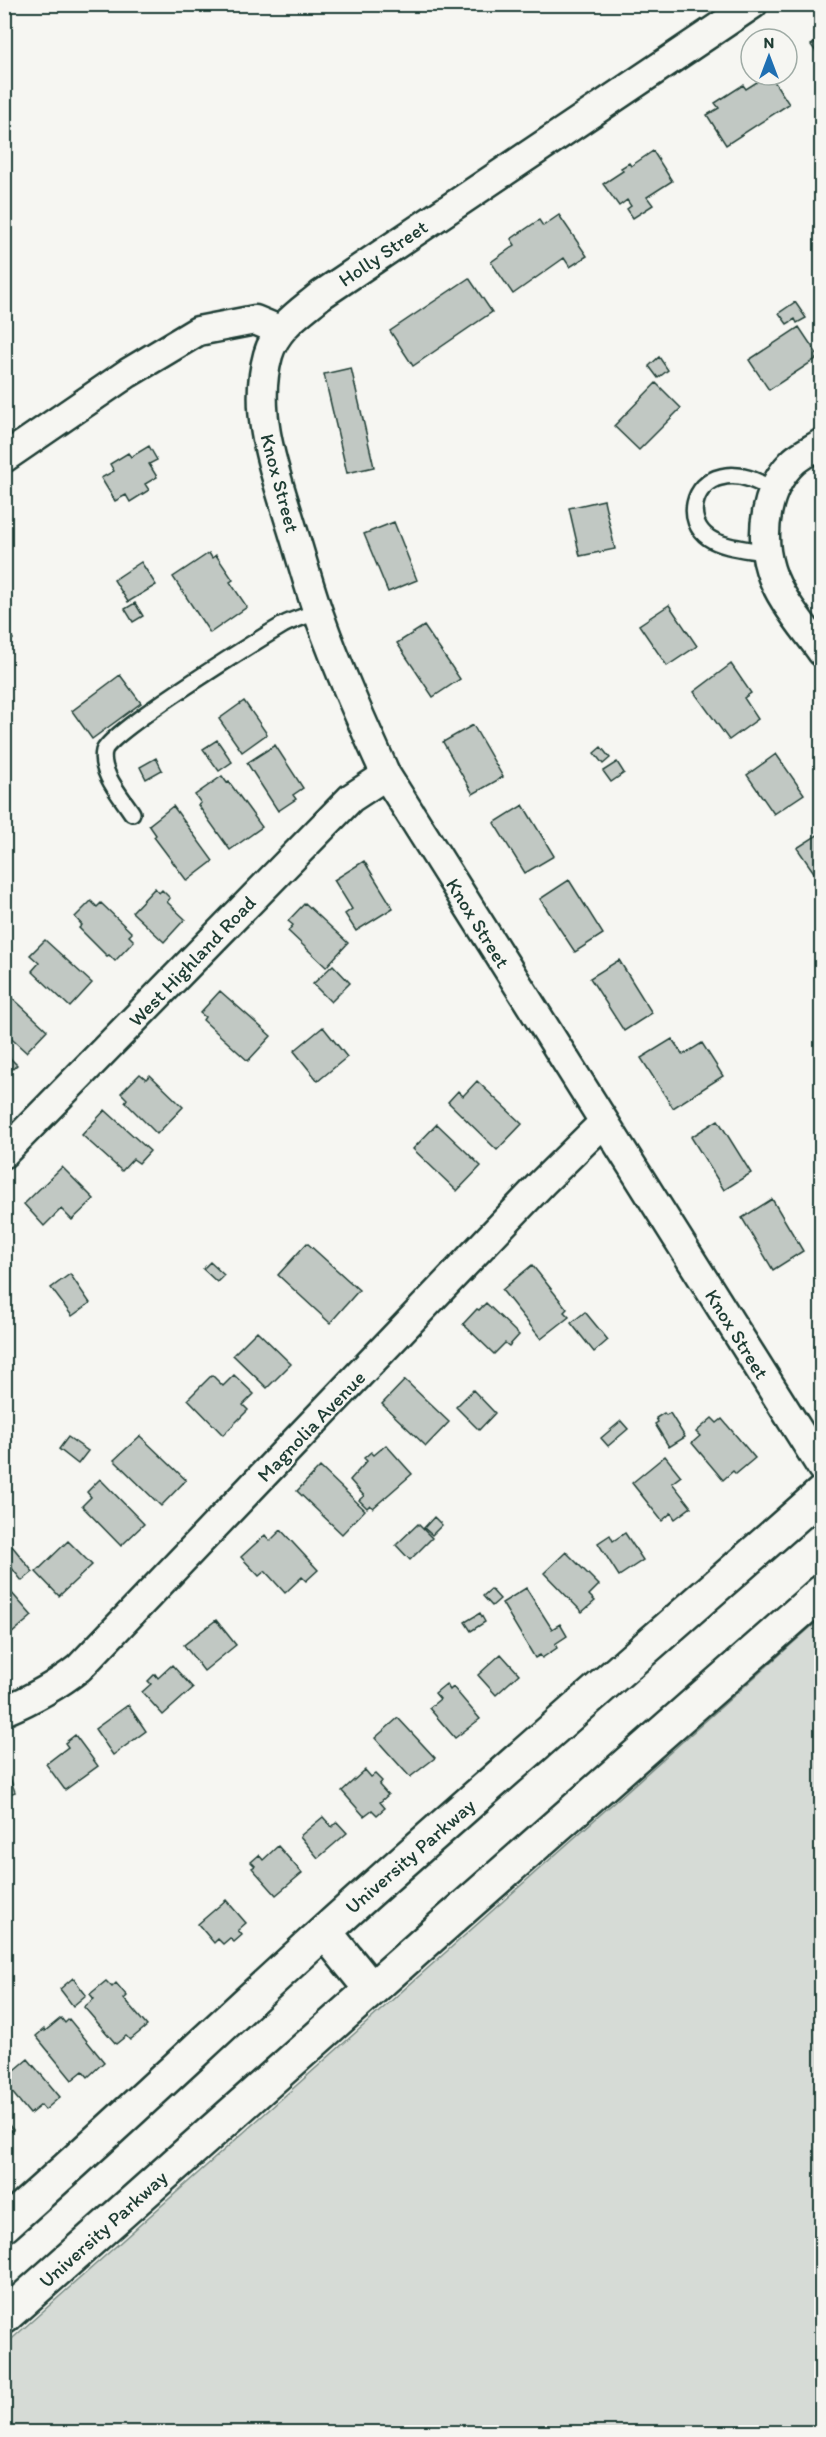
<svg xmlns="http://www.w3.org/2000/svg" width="826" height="2437" viewBox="0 0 826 2437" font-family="Itim,sans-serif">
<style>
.green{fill:#d6dbd6;stroke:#7a8c85;stroke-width:1.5}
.building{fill:#c1c8c3;stroke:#1f3d34;stroke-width:1.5}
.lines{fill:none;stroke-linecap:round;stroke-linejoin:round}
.lane-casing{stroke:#1f3d34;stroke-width:20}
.street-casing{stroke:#1f3d34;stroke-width:33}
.highway-casing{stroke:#1f3d34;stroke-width:38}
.lane{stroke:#f6f6f2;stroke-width:15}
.street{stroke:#f6f6f2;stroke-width:28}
.highway{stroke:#f6f6f2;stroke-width:33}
.labels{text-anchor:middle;stroke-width:4.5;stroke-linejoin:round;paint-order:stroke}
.street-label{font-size:20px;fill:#1f3d34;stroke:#f6f6f2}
</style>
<rect width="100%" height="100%" fill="#f6f6f2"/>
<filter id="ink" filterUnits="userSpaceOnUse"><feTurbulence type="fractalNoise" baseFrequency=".0167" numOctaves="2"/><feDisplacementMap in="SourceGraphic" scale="12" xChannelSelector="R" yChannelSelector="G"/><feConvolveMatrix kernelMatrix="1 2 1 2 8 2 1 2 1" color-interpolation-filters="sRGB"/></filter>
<g filter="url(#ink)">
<path class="green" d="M821 1618V2432H5V2345Z"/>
<path class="building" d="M822 38V60L811 45Z
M768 75H770L789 104 726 145 707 115 719 108 715 103 743 85 746 89Z
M653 151 672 181 647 197 653 205 633 218 627 209 631 206 627 200 619 206 603 184 623 171 621 168 629 163 631 166Z
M559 215 587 256 570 267 564 258 513 294 491 262 515 245 511 239 539 220 543 226Z
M469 278 492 312 413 366 390 331Z
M795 302 806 318 797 323 795 319 787 324 779 313Z
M799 327 819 357 769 390 749 360Z
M659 357 668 370 658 378 649 366Z
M351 368 374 467 347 473 324 374Z
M656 383 681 408 639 450 614 426Z
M149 446 157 460 149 464 157 477 145 484 149 490 130 502 126 495 115 501 101 478 114 471 110 464 128 453 131 457Z
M604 500 615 549 580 556 569 508Z
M394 522 417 580 388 592 364 534Z
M209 553 212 558 216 555 233 580 230 582 247 607 210 633 173 577Z
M141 562 156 585 128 602 114 580Z
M135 603 143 616 133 622 125 609Z
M669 605 697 646 667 666 639 625Z
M424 626 460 679 433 697 397 643Z
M4 627 13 639 4 645Z
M731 664 751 693 744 698 758 719 729 740 694 692Z
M120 675 141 703 92 739 72 711Z
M244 701 267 734 242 752 219 719Z
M473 725 503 777 473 794 443 742Z
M217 740 232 762 219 771 203 749Z
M275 745 303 788 293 795 296 799 278 811 247 763Z
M601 747 610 758 603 764 594 753Z
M776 754 804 794 774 814 747 775Z
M156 758 162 770 146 779 140 767Z
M617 762 624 773 611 782 603 771Z
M222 776 227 783 229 782 262 827 230 850 198 805 201 803 195 795Z
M523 805 554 856 525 873 494 823Z
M173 806 213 861 187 881 154 837 156 835 149 825Z
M822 832V884L797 848Z
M364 861 393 908 356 931 345 914 352 909 334 880Z
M569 880 603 934 575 952 540 899Z
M155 888 159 893 162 890 170 898 167 902 185 919 164 942 132 912Z
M91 901 97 907 101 903 132 933 129 936 134 941 115 961 109 955 107 956 79 928 82 925 75 917Z
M305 903 348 943 326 967 288 931 293 925 288 921Z
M45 940 92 983 70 1007 32 971 39 963 30 955Z
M619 960 652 1013 624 1031 590 978Z
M333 965 350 983 331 1002 313 984Z
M4 990 47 1030 26 1052 4 1032Z
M220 991 271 1036 248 1061 203 1020 205 1017 200 1013Z
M323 1027 347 1057 318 1081 294 1051Z
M672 1039 683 1055 702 1043 723 1076 673 1108 641 1058Z
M4 1052 17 1065 4 1077Z
M140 1074 146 1079 150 1075 183 1107 157 1134 125 1102 127 1099 121 1093Z
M477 1081 522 1124 497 1150 448 1102 458 1091 463 1096Z
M105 1110 150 1151 139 1163 133 1159 122 1171 82 1135Z
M718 1120 751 1173 724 1190 691 1137Z
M437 1124 481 1166 457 1191 413 1149Z
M62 1167 94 1199 72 1220 61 1209 44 1226 24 1204Z
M772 1199 803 1251 773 1270 742 1218Z
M307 1243 359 1290 330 1323 278 1275Z
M210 1262 224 1275 217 1282 203 1269Z
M532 1265 567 1309 564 1312 569 1317 541 1339 502 1290Z
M70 1274 90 1303 72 1316 51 1288Z
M486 1303 519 1335 509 1346 505 1343 494 1354 463 1324 477 1309 479 1310Z
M585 1312 608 1340 594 1352 571 1323Z
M257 1331 291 1364 267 1388 233 1355Z
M212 1375 223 1386 234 1375 254 1394 243 1405 248 1410 223 1435 188 1399Z
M405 1380 449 1422 426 1446 382 1404Z
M473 1390 495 1413 479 1430 456 1407Z
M664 1413 666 1415 670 1413 685 1437 669 1447 655 1424 658 1422 656 1418Z
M712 1418 717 1423 722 1419 755 1458 736 1474 733 1471 723 1480 692 1443 700 1436 696 1432Z
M621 1421 628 1429 608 1446 601 1438Z
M140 1436 186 1480 161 1506 114 1460Z
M68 1437 88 1451 78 1464 59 1449Z
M386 1445 412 1474 373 1508 370 1505 367 1508 359 1500 364 1496 350 1480 367 1461 364 1458 371 1452 374 1455Z
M665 1456 681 1476 672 1483 691 1507 675 1519 671 1513 662 1521 632 1483Z
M320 1467 365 1510 342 1534 297 1491Z
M100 1479 144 1524 121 1546 82 1506 91 1497 87 1492Z
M434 1517 442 1525 432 1535 424 1528Z
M418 1524 432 1538 410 1560 396 1545Z
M281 1530 318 1570 306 1581 302 1577 285 1593 265 1571 259 1576 241 1557 265 1535 270 1541Z
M625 1533 643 1560 619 1576 598 1543 610 1535 613 1541Z
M68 1541 92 1565 59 1596 36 1572Z
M12 1546 33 1572 22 1581 4 1558V1553Z
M566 1552 599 1585 589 1595 595 1601 582 1612 544 1573Z
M526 1588 552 1629 560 1624 567 1636 555 1644 557 1648 542 1658 540 1655 535 1658 502 1603Z
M491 1589 500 1599 492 1606 483 1596Z
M10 1591 32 1616 4 1640V1595Z
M480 1613 485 1622 471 1631 465 1622Z
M216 1620 236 1645 204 1671 184 1645Z
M501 1654 519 1674 496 1695 478 1675Z
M172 1665 193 1688 163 1715 142 1692 151 1684 148 1681 155 1674 158 1678Z
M446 1684 450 1690 453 1687 480 1719 455 1738 429 1708 440 1699 435 1693Z
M128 1705 146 1731 113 1755 95 1729Z
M398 1718 435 1758 410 1777 375 1738Z
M75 1735 98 1766 65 1790 46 1764 68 1747 65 1743Z
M365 1770 371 1777 375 1774 382 1781 379 1785 388 1795 380 1802 385 1808 377 1815 372 1810 364 1816 342 1791Z
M9 1775 15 1792 4 1796V1777Z
M323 1817 332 1827 337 1822 347 1833 318 1858 300 1836Z
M278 1846 302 1873 276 1895 252 1868 255 1866 251 1862 259 1855 263 1860Z
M226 1900 246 1923 238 1930 242 1935 234 1942 230 1938 223 1944 218 1939 214 1943 198 1924Z
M73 1978 86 1995 73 2006 60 1989Z
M106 1981 112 1987 116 1983 127 1996 124 1999 147 2026 130 2040 126 2036 116 2044 84 2007 94 1999 90 1994Z
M61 2018 65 2023 69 2019 104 2062 88 2077 83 2071 72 2080 36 2036 44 2029 45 2031Z
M28 2059 60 2097 45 2110 41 2105 30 2114 6 2085 13 2079 9 2075Z
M4 2119 13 2130 4 2137Z"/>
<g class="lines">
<g class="lane-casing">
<path id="lane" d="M767 553C749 549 724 548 709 538 684 521 693 483 721 477 740 472 757 481 773 490
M132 813C121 796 99 772 104 751 109 732 258 640 283 625 294 619 306 616 318 612"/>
</g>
<g class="street-casing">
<path id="street" d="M753 4 321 295C301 312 276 327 268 355 252 413 275 472 292 528 301 557 309 587 319 615 338 669 362 722 386 775L822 1468
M822 443C813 449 802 454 794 461 766 487 759 533 770 569 778 597 805 628 822 652
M4 458 128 373 198 331 255 320 279 330
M4 1153 351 798 386 775
M4 1711C32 1699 55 1687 79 1668L542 1183 603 1123"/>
</g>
<g class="highway-casing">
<path id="highway" d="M325 1932 371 1989
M4 2225C112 2130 215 2031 321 1935 486 1786 655 1641 822 1493
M4 2317 434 1934 822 1592"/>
</g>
<use href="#lane" class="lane"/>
<use href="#street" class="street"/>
<use href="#highway" class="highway"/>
</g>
</g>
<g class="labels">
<g class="street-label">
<text transform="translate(383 253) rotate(-34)" y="7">Holly Street</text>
<text transform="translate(280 483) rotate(75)" y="7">Knox Street</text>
<text transform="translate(478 923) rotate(58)" y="7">Knox Street</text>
<text transform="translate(192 961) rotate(-46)" y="7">West Highland Road</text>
<text transform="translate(737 1334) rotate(58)" y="7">Knox Street</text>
<text transform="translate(311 1426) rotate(-46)" y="7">Magnolia Avenue</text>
<text transform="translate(410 1856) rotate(-41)" y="7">University Parkway</text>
<text transform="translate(103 2229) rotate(-42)" y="7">University Parkway</text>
</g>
</g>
<rect width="826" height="2437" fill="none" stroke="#f6f6f2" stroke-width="24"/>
<rect x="12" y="12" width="802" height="2413" fill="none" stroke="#1f3d34" stroke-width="2" filter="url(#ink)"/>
<g transform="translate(769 57)"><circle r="28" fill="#f6f6f2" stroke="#a0aca6" stroke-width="1.5"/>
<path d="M0-4.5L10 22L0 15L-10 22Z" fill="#1f6fb2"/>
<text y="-9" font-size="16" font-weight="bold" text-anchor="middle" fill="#1f3d34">N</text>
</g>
</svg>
